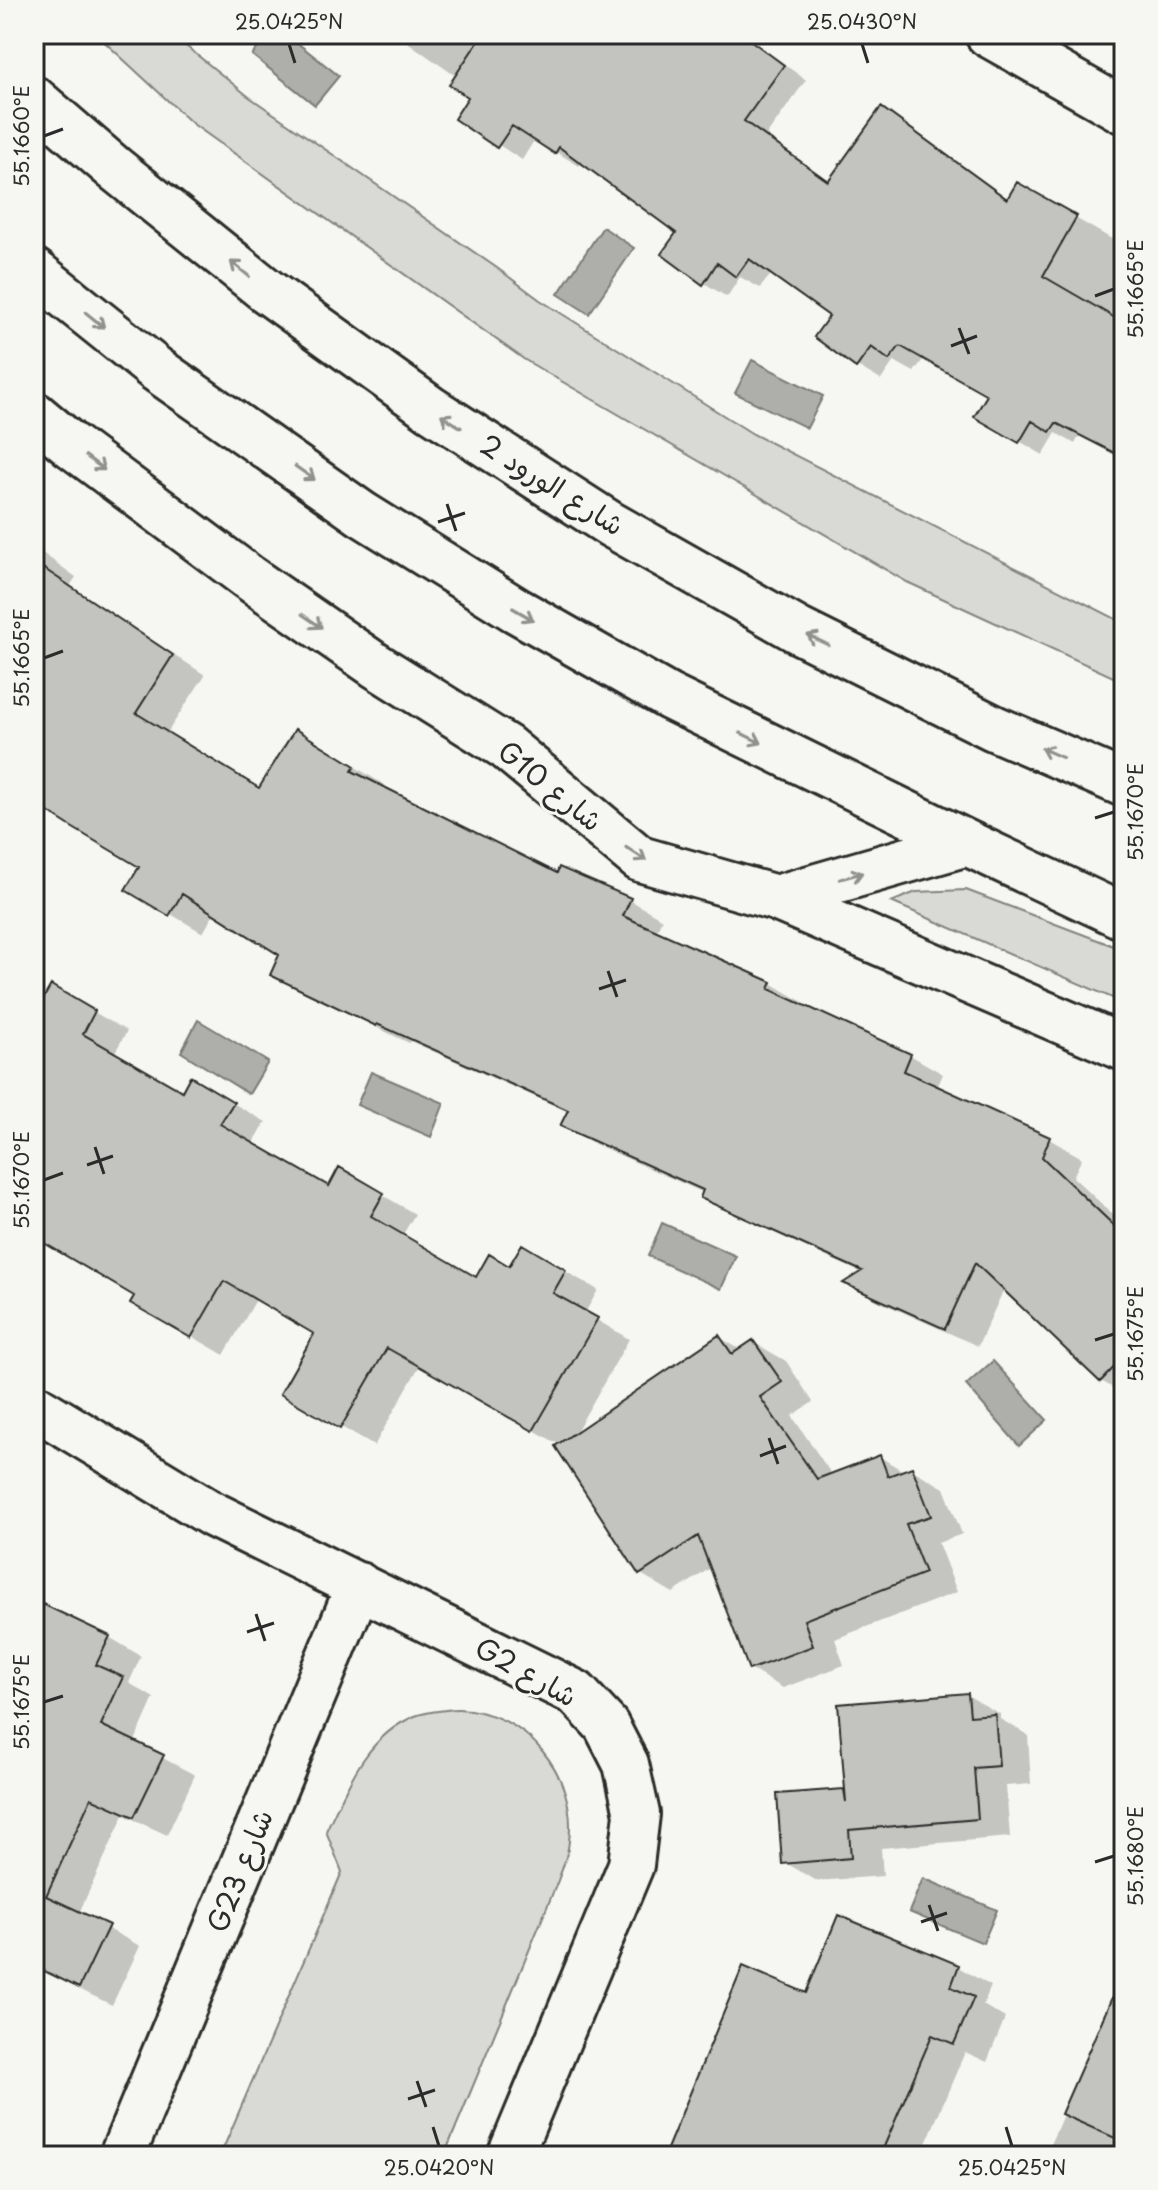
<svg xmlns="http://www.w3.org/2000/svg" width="1158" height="2190" viewBox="0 0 1158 2190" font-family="'Playpen Sans','Playpen Sans Arabic',sans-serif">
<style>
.green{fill:#d9d9d5;stroke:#828280;stroke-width:2}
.water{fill:#aeaeab;stroke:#7a7a78;stroke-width:2}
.shadow{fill:#0003}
.building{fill:#c3c3c0;stroke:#2b2b2b;stroke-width:2}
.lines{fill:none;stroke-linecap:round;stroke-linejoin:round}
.minor-casing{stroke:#2b2b2b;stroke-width:50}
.minor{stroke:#f6f6f2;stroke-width:44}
.oneway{stroke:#90908e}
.ticks{fill:none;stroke:#2b2b2b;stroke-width:3}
.labels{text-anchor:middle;stroke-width:6;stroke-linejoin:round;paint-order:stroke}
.street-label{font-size:28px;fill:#2b2b2b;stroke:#f6f6f2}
.neatline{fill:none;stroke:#2b2b2b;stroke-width:3}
.ticks-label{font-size:20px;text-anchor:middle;fill:#2b2b2b}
</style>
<rect width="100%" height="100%" fill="#f6f6f2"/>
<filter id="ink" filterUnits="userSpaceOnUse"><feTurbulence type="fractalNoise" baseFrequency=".0125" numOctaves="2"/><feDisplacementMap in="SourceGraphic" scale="16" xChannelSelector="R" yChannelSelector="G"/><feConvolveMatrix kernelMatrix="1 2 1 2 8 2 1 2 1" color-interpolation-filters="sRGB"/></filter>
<g filter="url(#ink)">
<path class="green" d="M96 34H171L248 96 497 268 540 300 753 434 1124 623V682L907 582 525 360 193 124Z
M966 890 1124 950V1003L891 902 916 892Z
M458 1709C526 1711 578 1775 569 1841 568 1856 562 1870 557 1883L444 2156H220L342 1872 326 1831C347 1787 366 1736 415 1716 429 1711 444 1710 458 1709Z"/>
<path class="water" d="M269 34H286L339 76 315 105 252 55Z
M603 227 634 248 589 314 558 294Z
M752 360 823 396 807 428 735 393Z
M198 1020 268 1062 249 1094 181 1052Z
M371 1072 444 1103 431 1137 357 1105Z
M662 1223 736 1256 721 1289 648 1256Z
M993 1361 1047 1420 1019 1446 966 1385Z
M923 1878 997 1910 983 1943 909 1912Z"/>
<path class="shadow" d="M396 34H742L806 80 766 136 830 182 882 110 905 124 1009 199 1018 185 1124 246V457L1080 434 1075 444 1056 433 1043 455 977 416 990 394 924 358 914 372 894 361 881 380 857 366 832 316 772 273 760 288 740 277 727 297 704 283 679 233 582 162 579 166 535 139 522 160 457 118 471 96 457 77Z
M34 547 76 577 70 586 205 675 167 733 261 790 328 750 386 786 385 789 558 875 560 869 630 900 662 919 656 933 771 983 803 1002 802 1006 910 1055 943 1074 937 1088 1049 1139 1082 1158 1073 1177 1122 1223 1124 1221V1394L1101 1381 1004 1289 978 1346 878 1301 846 1283 862 1273 735 1215 702 1197 704 1193 595 1144 563 1126 569 1112 410 1041 409 1043 305 993 272 974 282 955 215 912 203 933 128 889 142 867 34 800Z
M52 988 127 1031 114 1054 182 1094 191 1079 266 1122 252 1145 330 1189 340 1170 415 1214 402 1236 476 1280 510 1269 523 1247 598 1290 585 1313 629 1339 573 1437 719 1337 741 1350 753 1342 786 1361 813 1402 792 1416 832 1475 880 1457 905 1472 911 1469 944 1488 962 1534 938 1543 957 1592 835 1639 844 1665 783 1688 750 1669 712 1567 673 1593 641 1574 557 1447 560 1445 420 1365 374 1446 283 1393 317 1334 257 1298 224 1355 133 1302 137 1295 34 1234V1008L39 1010Z
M34 1602 109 1637 141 1656 129 1683 154 1698 134 1743 195 1775 167 1835 124 1815 79 1913 140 1946 112 2005 35 1968 34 1971Z
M967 1695 1000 1714V1719L1028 1735 1031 1784 1006 1786 1010 1837 881 1848 883 1876 817 1881 784 1862 844 1791 847 1792Z
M839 1918 958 1967 991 1986 983 2005 1005 2018 987 2062 965 2052 925 2146 941 2156H666L807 1996Z
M1124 1984V2156H1045L1109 2010Z
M34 2103 45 2109 34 2133Z"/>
<path class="building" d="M483 34H742L784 65 744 121 828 181 881 107 1007 199 1017 182 1077 216 1043 276 1124 323V458L1056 423 1050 432 1032 421 1019 443 974 417 987 395 900 346 889 360 871 347 856 368 814 337 829 316 749 259 736 277 717 263 703 285 661 254 676 233 559 147 555 154 512 126 497 148 454 119 468 97 449 85Z
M34 562 173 655 136 713 259 788 295 729 355 766 352 771 557 873 559 867 631 898 623 916 772 982 769 989 911 1054 904 1071 1050 1137 1042 1157 1124 1235V1357L1100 1382 975 1263 945 1329 843 1283 862 1271 700 1198 703 1190 560 1126 568 1110 377 1024 376 1026 270 975 279 955 182 894 169 916 125 890 139 867 73 828 34 803Z
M51 985 95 1011 83 1034 182 1091 190 1076 234 1102 220 1124 329 1186 339 1167 384 1193 371 1216 476 1277 489 1254 509 1266 522 1244 566 1270 553 1293 598 1318 533 1431 387 1348 340 1429 280 1394 314 1334 224 1281 191 1338 130 1303 134 1296 34 1237V1006L38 1008Z
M719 1335 732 1354 753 1340 782 1382 760 1397 817 1479 880 1455 888 1476 912 1467 931 1516 906 1524 925 1573 804 1620 813 1646 749 1670 698 1536 639 1575 555 1446Z
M34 1600 110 1636 96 1665 123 1677 101 1725 164 1755 134 1817 91 1798 46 1896 109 1925 79 1988 34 1966Z
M968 1693 970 1716 995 1714 999 1766 974 1768 978 1819 849 1830 851 1858 782 1864 777 1794 844 1789 846 1802 838 1704Z
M838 1915 959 1965 951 1987 974 1997 954 2044 932 2035 880 2156H664L743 1966 806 1993Z
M1124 1970V2142L1061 2114Z"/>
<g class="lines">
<g class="minor-casing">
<path id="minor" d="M988 34 1124 111
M34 99 114 168 267 291 431 409 610 524 799 631 994 728 1124 784
M34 271 156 369 362 514 516 610 669 697 967 843 1124 917
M34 414 71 445 248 577 375 665 506 747 640 859 776 898 1124 1048
M776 898 967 843
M34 1406 212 1514 576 1693 606 1725 626 1764 637 1814 631 1865 510 2156
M122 2156 359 1585"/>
</g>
<use href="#minor" class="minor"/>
</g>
<defs><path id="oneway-shaft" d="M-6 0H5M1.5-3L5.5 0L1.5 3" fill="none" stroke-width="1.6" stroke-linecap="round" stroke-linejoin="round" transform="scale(2)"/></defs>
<g class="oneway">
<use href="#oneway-shaft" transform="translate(240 269) rotate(-141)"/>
<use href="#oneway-shaft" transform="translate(95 320) rotate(39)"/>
<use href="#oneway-shaft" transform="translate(451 421) rotate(-147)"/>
<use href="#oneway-shaft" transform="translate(95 463) rotate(37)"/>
<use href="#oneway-shaft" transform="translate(305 473) rotate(35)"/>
<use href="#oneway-shaft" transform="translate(523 614) rotate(30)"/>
<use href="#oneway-shaft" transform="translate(312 621) rotate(34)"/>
<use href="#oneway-shaft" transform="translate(818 640) rotate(-154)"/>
<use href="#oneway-shaft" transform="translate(751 738) rotate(26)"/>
<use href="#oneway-shaft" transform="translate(1052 753) rotate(-156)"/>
<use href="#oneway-shaft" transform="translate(636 854) rotate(33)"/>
<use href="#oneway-shaft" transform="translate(851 876) rotate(-16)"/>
</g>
</g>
<path class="ticks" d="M289 44 295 63M862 44 868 63M44 136 63 129M1095 296 1114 289M959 328 969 354M951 346 977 336M447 504 456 531M438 522 465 513M44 658 63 651M1095 818 1114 812M608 971 617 997M599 989 626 980M95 1147 104 1174M87 1165 113 1156M44 1180 63 1173M1095 1340 1114 1334M769 1438 778 1464M760 1456 786 1446M256 1614 265 1641M247 1632 274 1623M44 1702 63 1696M1095 1862 1114 1856M929 1905 938 1931M921 1922 947 1913M417 2081 426 2107M408 2099 435 2090M433 2127 439 2146M1006 2127 1012 2146"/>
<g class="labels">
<g class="street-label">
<text transform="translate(552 485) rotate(32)" y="10">شارع الورود 2</text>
<text transform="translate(550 786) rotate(39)" y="10">G10 شارع</text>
<text transform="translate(526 1672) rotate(29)" y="10">G2 شارع</text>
<text transform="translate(240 1871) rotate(-68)" y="10">G23 شارع</text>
</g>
</g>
<rect width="1158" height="2190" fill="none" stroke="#f6f6f2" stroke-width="88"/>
<rect x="44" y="44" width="1070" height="2102" class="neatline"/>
<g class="ticks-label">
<text x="289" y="29">25.0425°N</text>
<text x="862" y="29">25.0430°N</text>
<text transform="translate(22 136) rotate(-90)" y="7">55.1660°E</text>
<text transform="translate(1136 289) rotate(-90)" y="7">55.1665°E</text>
<text transform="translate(22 658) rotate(-90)" y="7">55.1665°E</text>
<text transform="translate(1136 812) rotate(-90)" y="7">55.1670°E</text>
<text transform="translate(22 1180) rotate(-90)" y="7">55.1670°E</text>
<text transform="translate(1136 1334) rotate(-90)" y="7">55.1675°E</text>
<text transform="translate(22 1702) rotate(-90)" y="7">55.1675°E</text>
<text transform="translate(1136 1856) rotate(-90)" y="7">55.1680°E</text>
<text x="439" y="2175">25.0420°N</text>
<text x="1012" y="2175">25.0425°N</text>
</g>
</svg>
